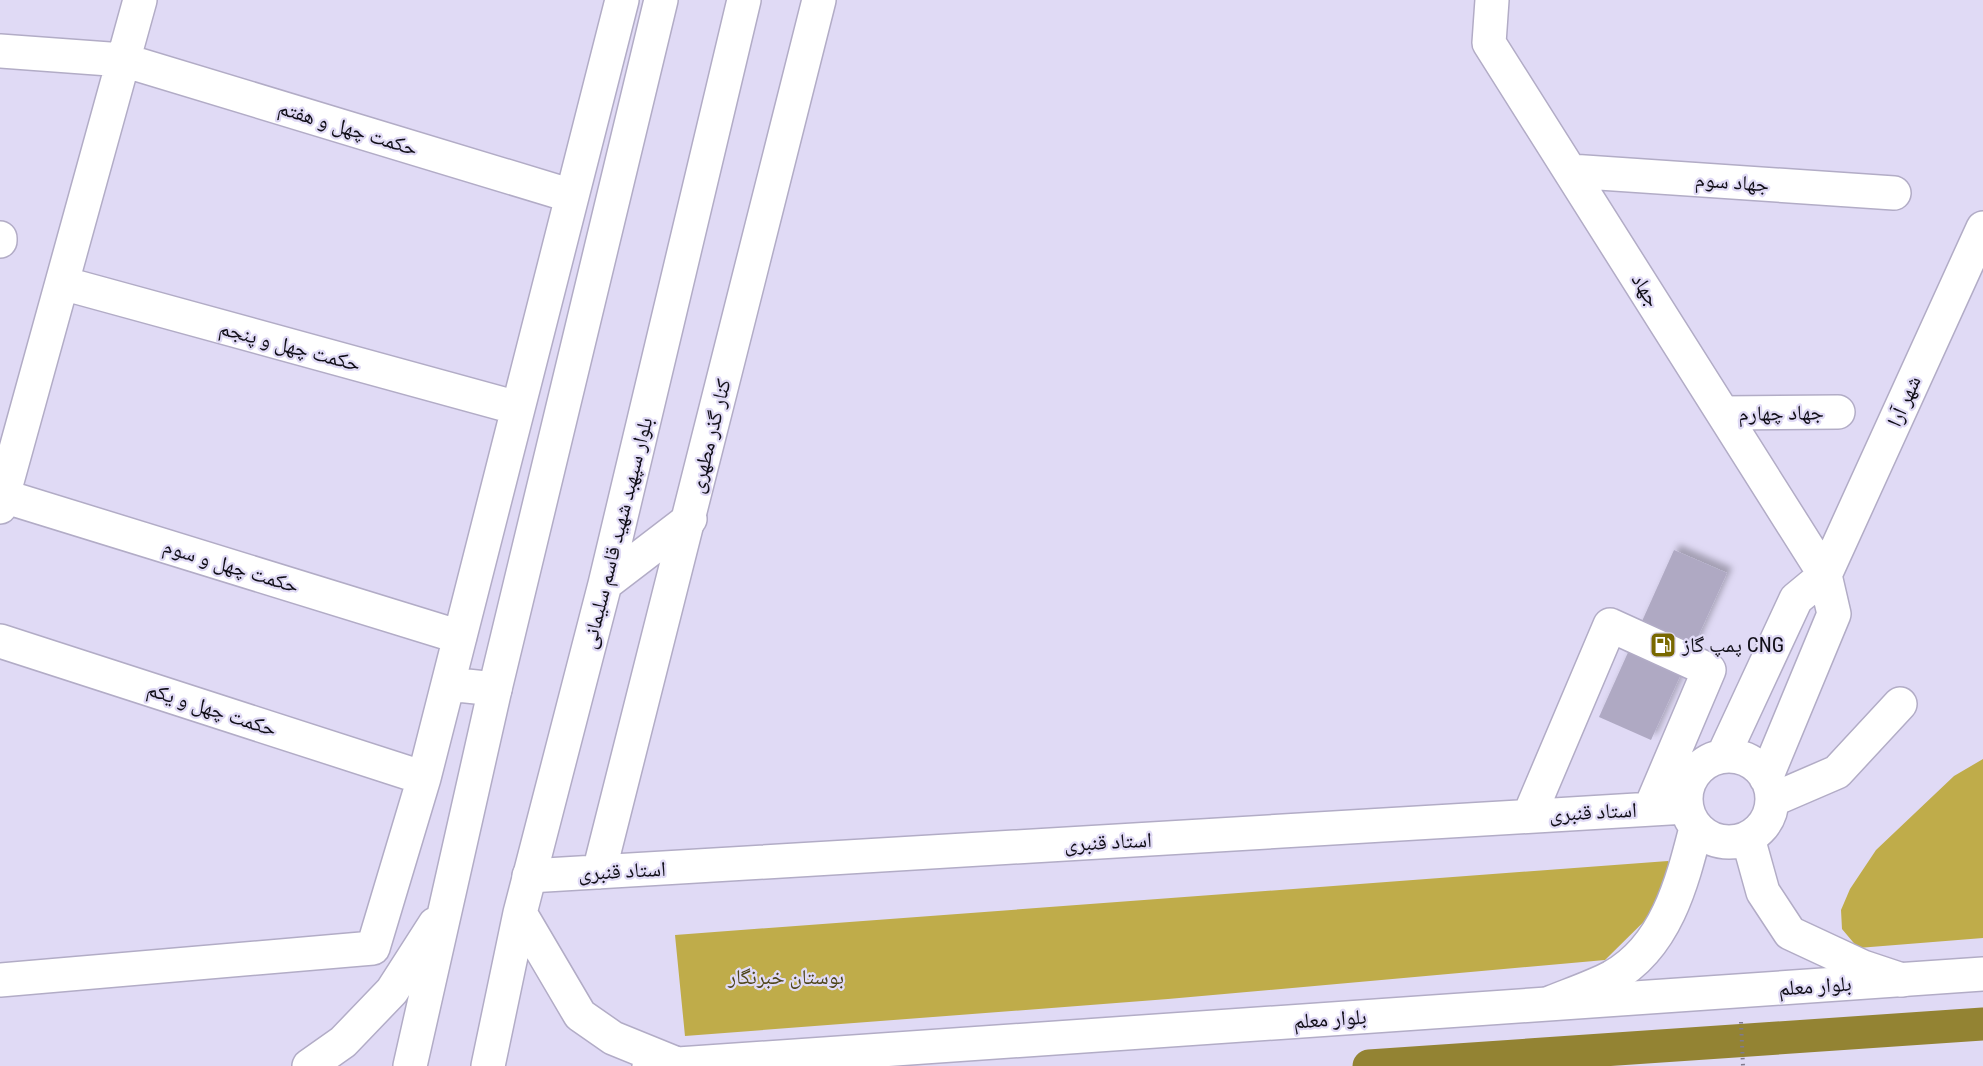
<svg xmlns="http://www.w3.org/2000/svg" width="1983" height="1066" viewBox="0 0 1983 1066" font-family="'Roboto Condensed','Noto Naskh Arabic',sans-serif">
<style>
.green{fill:#bfac4a}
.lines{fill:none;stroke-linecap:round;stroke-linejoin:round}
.canal{stroke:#938333;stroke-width:33}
.building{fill:#afa9c3;filter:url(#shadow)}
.minor-casing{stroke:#b2acc6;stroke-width:36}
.major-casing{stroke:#b2acc6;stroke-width:36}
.path{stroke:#807b8e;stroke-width:4;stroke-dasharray:1.5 4.5;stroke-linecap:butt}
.minor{stroke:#fff;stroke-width:33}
.major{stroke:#fff;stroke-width:33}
.labels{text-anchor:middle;stroke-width:4.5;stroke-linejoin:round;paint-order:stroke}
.street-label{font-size:21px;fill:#100e17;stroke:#e0daf5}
.poi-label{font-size:21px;fill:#100e17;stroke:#e0daf5;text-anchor:start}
.park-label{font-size:21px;fill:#4d4419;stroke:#e0daf5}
</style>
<defs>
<filter id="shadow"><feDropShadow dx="5.5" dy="-5.5" stdDeviation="3" flood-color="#0004"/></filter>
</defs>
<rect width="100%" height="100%" fill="#e0daf5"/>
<path class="green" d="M1983 759V938L1858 948 1842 929 1841 910 1850 889 1876 850 1954 776Z
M1668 861 1684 882 1605 960 1168 999 685 1036 675 935Z"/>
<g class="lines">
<path class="canal" d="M1369 1066 1983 1024"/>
</g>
<path class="building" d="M1674 550 1727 573 1651 740 1599 717Z"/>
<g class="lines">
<g class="minor-casing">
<path id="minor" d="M1492 0 1489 43 1825 575 1834 614 1766 778
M0 51 123 60 572 196
M1570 171 1894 193
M0 238V241
M62 283 518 408
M1724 413 1838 412
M3 496 460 637
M0 507 140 0
M0 641 424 778
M448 684 495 689
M1686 799a43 43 0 1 1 86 0a43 43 0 1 1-86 0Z
M1723 756 1796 599 1825 575 1983 228
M1772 800 1837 772 1900 704
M1529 816 1610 625 1709 670 1650 809
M1748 838 1763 892 1790 933 1863 967 1902 980
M599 872 819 0
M529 876 1686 807
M0 980 373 948 424 778 622 0
M1552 1002C1572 994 1593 987 1612 977 1666 947 1682 883 1696 828"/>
</g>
<g class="major-casing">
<path id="major" d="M605 584 690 519
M520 913 580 1015 613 1038 677 1064
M309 1066 343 1042 392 991 435 924
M410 1066 495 689 661 0
M488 1066 520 913 605 584 744 0
M649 1066 1983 974"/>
</g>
<path class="path" d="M1741 1022 1743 1066"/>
<use href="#minor" class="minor"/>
<use href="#major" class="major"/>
</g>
<defs>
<g id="fuel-square" transform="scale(1.35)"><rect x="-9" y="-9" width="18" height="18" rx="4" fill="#796800" stroke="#e0daf5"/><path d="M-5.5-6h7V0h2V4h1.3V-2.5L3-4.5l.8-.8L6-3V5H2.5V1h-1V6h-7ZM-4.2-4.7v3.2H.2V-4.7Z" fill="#fff"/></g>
</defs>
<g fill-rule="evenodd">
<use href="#fuel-square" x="1663" y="645"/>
</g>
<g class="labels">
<g class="street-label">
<text transform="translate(348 128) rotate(17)" y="7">حکمت چهل و هفتم</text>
<text transform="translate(1732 182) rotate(4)" y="7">جهاد سوم</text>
<text transform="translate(1646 290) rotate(58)" y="7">جهاد</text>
<text transform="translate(290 346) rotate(15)" y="7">حکمت چهل و پنجم</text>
<text transform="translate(1904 401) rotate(-66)" y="7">شهر آرا</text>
<text transform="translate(1781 413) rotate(-1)" y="7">جهاد چهارم</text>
<text transform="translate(710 436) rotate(-76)" y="7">کنار گذر مطهری</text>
<text transform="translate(617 533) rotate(-76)" y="7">بلوار سپهبد شهید قاسم سلیمانی</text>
<text transform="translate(231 566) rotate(17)" y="7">حکمت چهل و سوم</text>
<text transform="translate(212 709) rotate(18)" y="7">حکمت چهل و یکم</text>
<text transform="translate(1593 812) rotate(-3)" y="7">استاد قنبری</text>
<text transform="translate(1108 842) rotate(-3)" y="7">استاد قنبری</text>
<text transform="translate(622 871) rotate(-3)" y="7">استاد قنبری</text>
<text transform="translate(1815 986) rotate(-4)" y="7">بلوار معلم</text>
<text transform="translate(1330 1019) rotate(-4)" y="7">بلوار معلم</text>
</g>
<g class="poi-label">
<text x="1682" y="652">پمپ گاز CNG</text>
</g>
<g class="park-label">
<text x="786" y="984">بوستان خبرنگار</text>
</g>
</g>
</svg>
